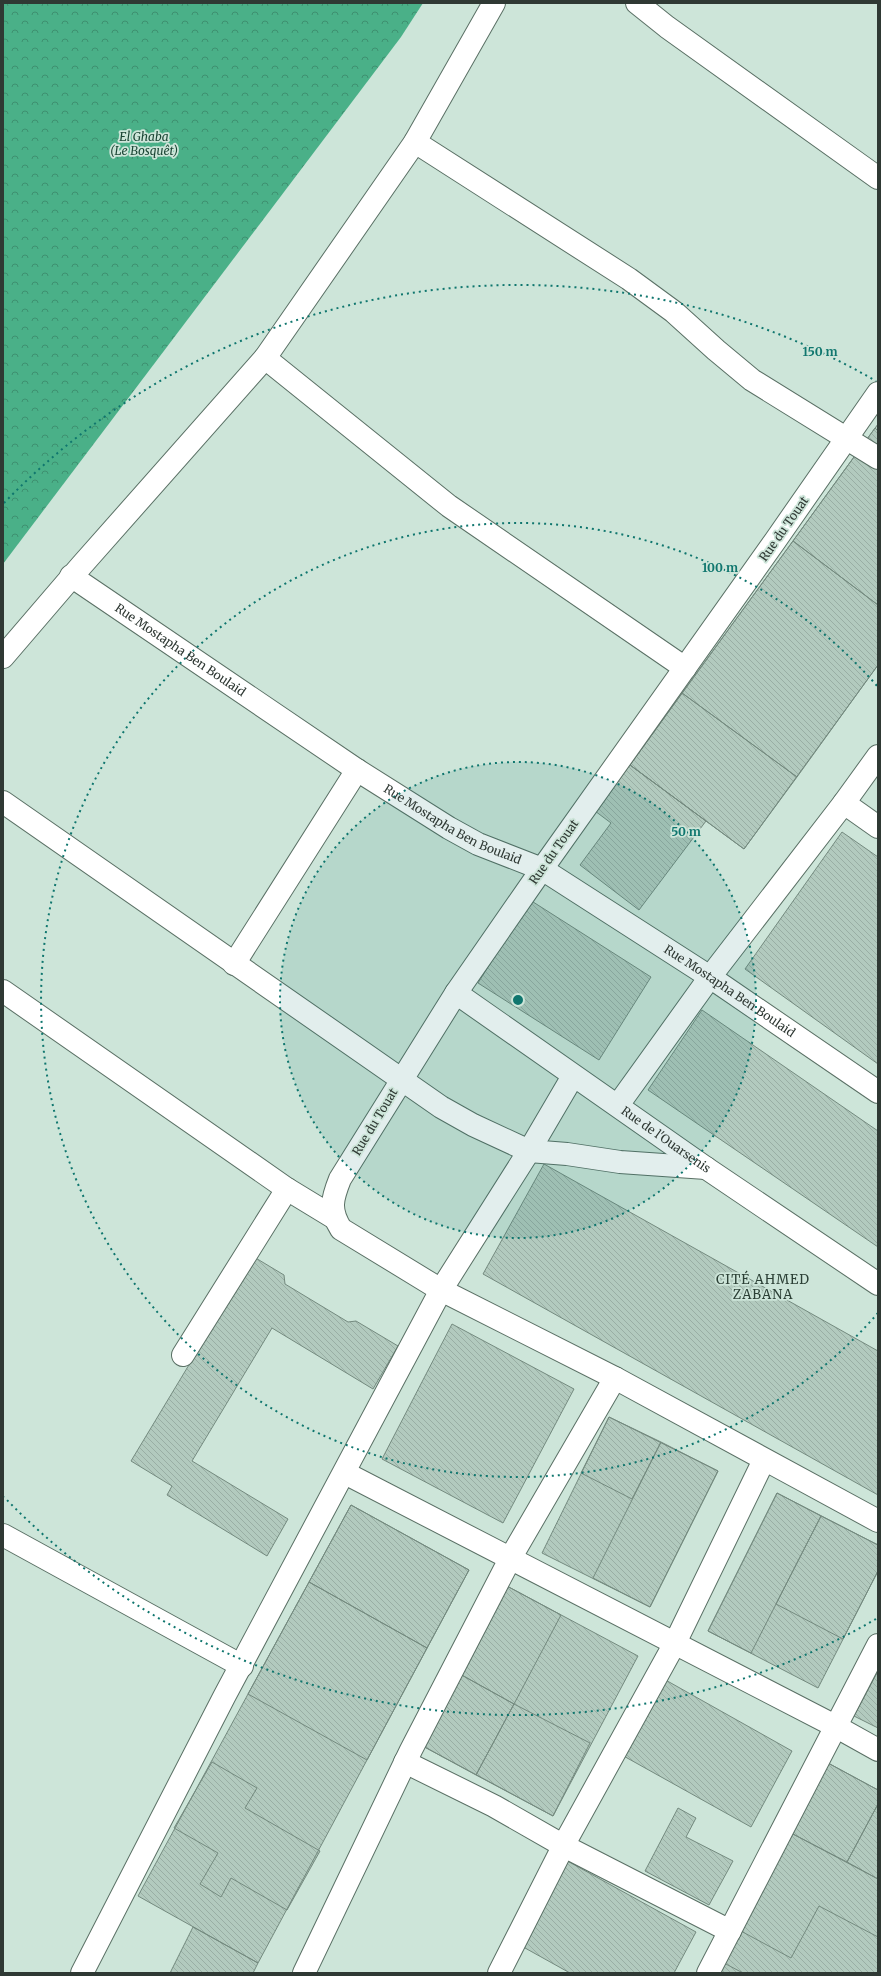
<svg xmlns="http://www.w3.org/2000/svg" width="881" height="1976" viewBox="0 0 881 1976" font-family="Merriweather,serif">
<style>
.forest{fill:url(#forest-crowns)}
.building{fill:url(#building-back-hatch);stroke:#748a7f}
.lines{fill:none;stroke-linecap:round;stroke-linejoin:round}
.street-casing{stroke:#5a7065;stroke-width:24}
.street{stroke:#fff;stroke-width:22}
.ring{fill:none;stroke:#0f766e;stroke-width:2;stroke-dasharray:2 4}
.labels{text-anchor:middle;stroke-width:3.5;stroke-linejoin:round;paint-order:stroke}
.park-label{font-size:12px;font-style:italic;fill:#1a4534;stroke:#cde5d9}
.street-label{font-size:12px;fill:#2f3934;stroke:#cde5d9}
.neighbourhood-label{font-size:13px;letter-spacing:1px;fill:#2c4036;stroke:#cde5d9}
.centre{fill:#0f766e;stroke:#cde5d9;stroke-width:2}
.ring-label{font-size:12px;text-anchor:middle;font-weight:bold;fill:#0f766e;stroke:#cde5d9;stroke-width:3.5;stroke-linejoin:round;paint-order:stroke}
</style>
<defs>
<pattern id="forest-crowns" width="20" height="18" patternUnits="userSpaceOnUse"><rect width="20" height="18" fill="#4ab088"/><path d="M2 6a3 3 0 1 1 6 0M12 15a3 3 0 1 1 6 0" fill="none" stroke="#3e9070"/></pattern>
<pattern id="building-back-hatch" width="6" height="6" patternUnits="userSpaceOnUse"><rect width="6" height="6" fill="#b2cabe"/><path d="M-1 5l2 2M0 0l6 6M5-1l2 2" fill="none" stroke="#99aea4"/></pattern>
</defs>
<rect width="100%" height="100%" fill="#cde5d9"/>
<path class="forest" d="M3 3H423L401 37 3 564Z"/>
<path class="building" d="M878 424V665L744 849 630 765Z
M875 428 878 431V605L793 541Z
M793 541 878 605V665L797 777 682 693Z
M682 693 797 777 744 849 630 765Z
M630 765 706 821 639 910 580 865 611 823 595 811Z
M842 832 878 857V1064L745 969Z
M530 900 651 977 599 1060 478 983Z
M702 1010 878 1131V1247L648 1090Z
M544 1164 878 1351V1495L483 1274Z
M254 1257 284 1275 285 1284 348 1322 356 1321 398 1346 373 1389 272 1328 192 1461 288 1519 267 1556 167 1495 172 1486 131 1461Z
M452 1324 574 1389 503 1523 382 1459Z
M609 1417 718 1471 650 1607 542 1553Z
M609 1417 661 1442 632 1499 581 1473Z
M661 1442 718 1471 650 1607 593 1578Z
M777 1493 878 1545V1571L818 1688 708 1631Z
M777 1493 821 1516 751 1653 708 1631Z
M351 1505 469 1570 258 1963 138 1896Z
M351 1505 469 1570 427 1648 309 1582Z
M821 1516 878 1545V1571L843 1639 776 1604Z
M309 1582 427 1648 367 1760 248 1694Z
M505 1585 638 1656 553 1816 419 1744Z
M505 1585 561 1615 514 1704 458 1673Z
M878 1671V1728L854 1716Z
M458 1673 514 1704 476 1775 419 1744Z
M662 1678 792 1751 751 1827 620 1754Z
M514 1704 590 1743 553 1816 476 1775Z
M212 1762 257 1788 245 1808 320 1851 287 1910 231 1878 221 1897 200 1884 218 1853 174 1828Z
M828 1763 878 1790V1973H718Z
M828 1763 878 1790V1804L847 1862 791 1833Z
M878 1804V1879L847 1862Z
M678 1808 696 1818 686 1837 733 1861 709 1905 645 1871Z
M791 1833 878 1879V1937L819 1906 791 1958 739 1930Z
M562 1858 696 1932 674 1973H570L516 1943Z
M193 1927 258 1963 253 1973H170Z
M724 1963 743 1973H718Z"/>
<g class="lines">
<g class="street-casing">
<g id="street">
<path d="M637 3 667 27 878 178"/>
<path d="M415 142 629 279 674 312 716 350 752 380 878 458"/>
<path d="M265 358 449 506 685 668"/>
<path d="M878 393 775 541 542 869 456 993 340 1179C332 1199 329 1210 341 1229L441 1290 615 1378 878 1521"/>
<path id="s1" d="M71 576 357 770 449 828 478 844 542 869 710 977 878 1092"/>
<path d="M3 657 81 566 265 358 415 142 494 3"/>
<path d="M3 802 441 1107 473 1125 529 1151 567 1154 620 1162 706 1168"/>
<path d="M844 803 878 827"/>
<path d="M234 964 357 770"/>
<path d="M3 991 287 1189 333 1217"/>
<path id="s2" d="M456 993 706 1168 878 1284"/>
<path d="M618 1105 710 977 844 803 878 756"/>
<path d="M183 1355 287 1189"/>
<path d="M345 1473 835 1726 878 1750"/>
<path d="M3 1535 242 1666"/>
<path d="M405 1762 494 1806 564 1846 730 1931"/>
<path d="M82 1973 224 1697 441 1290 529 1151 573 1076"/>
<path d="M304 1973 411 1750 511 1557 615 1378"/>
<path d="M499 1973 568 1837 675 1643 764 1460"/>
<path d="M708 1973 878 1645"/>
</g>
</g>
<use href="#street" class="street"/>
</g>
<circle cx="518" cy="1000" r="238" fill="#0f766e" fill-opacity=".12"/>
<g class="ring">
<circle cx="518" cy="1000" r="238"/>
<path d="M878 1313A477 477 0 1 1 878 687"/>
<path d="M876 1619A715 715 0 0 1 4 1497M4 503A715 715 0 0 1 876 381"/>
</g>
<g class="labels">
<g class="park-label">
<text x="144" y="141">El Ghaba<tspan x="144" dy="14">(Le Bosquêt)</tspan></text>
</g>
<g class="street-label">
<text transform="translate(784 529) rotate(-55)" y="4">Rue du Touat</text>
<text dy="4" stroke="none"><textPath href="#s1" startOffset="132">Rue Mostapha Ben Boulaid</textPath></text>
<text dy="4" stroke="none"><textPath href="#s1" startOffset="456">Rue Mostapha Ben Boulaid</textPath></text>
<text transform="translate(554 852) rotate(-55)" y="4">Rue du Touat</text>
<text dy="4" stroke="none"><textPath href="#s1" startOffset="780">Rue Mostapha Ben Boulaid</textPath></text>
<text transform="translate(375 1122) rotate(-59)" y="4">Rue du Touat</text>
<text dy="4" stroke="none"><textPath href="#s2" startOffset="256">Rue de l'Ouarsenis</textPath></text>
</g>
<g class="neighbourhood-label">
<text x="763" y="1284">CITÉ AHMED<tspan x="763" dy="15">ZABANA</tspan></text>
</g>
</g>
<circle cx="518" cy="1000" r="6" class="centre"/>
<g class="ring-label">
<text x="820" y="356">150 m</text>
<text x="720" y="572">100 m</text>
<text x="686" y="836">50 m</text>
</g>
<rect width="881" height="1976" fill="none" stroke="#2f3934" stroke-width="8"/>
</svg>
